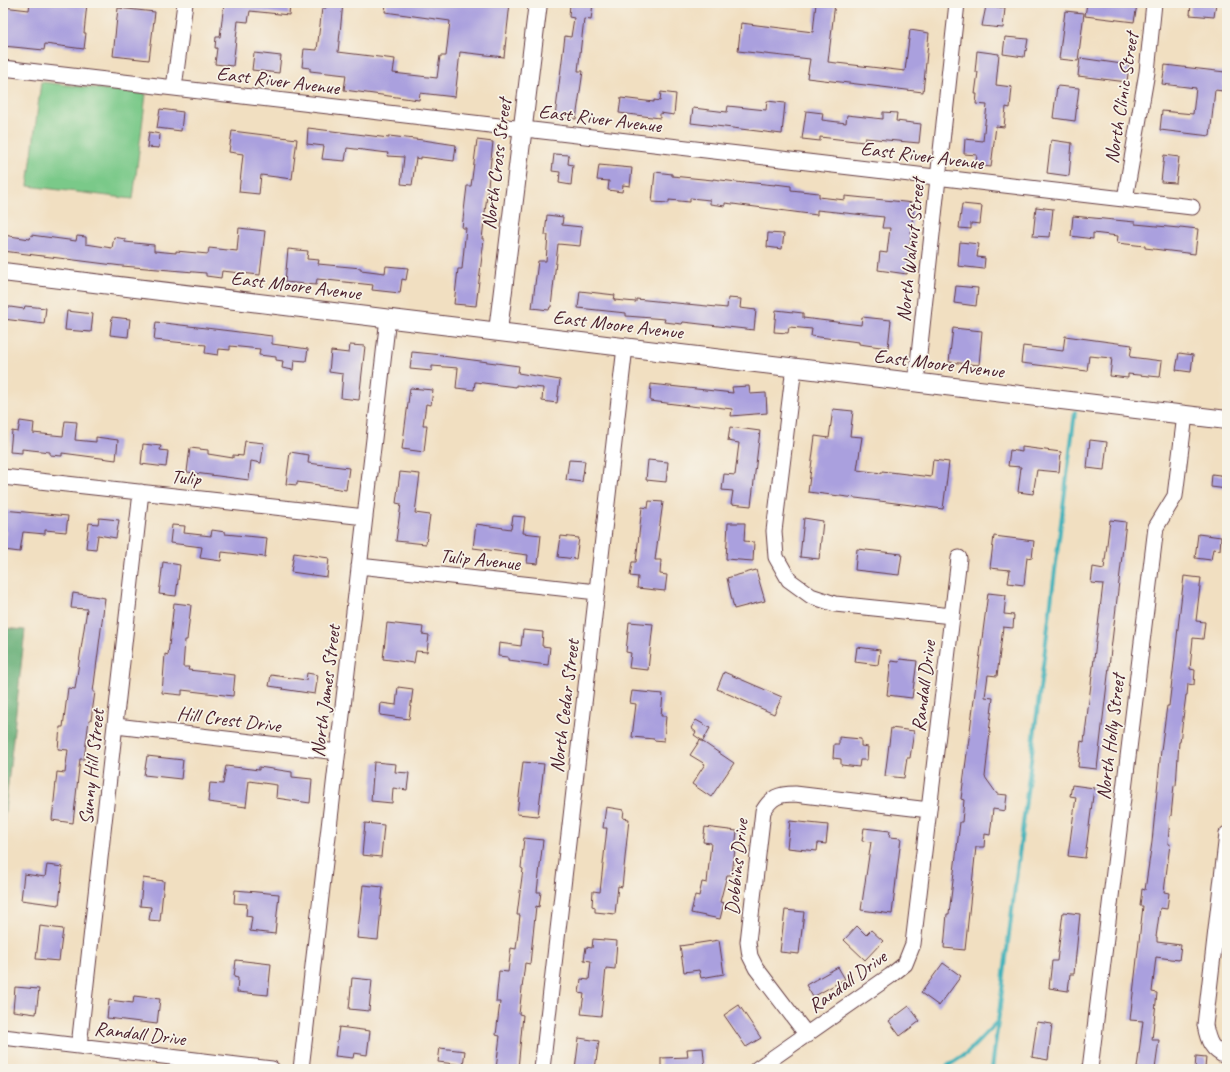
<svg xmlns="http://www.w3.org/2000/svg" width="1230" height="1072" viewBox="0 0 1230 1072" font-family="Caveat,sans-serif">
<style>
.green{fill:#7ac989;stroke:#62745a}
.forest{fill:#63ad75;stroke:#566650}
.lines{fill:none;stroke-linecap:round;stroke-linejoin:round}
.stream{stroke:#42b2ba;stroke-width:4}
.building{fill:#aaa0de}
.minor-casing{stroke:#633c42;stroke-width:17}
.tertiary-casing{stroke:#633c42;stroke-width:20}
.minor{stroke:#fff;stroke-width:15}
.tertiary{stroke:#fff;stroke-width:18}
.labels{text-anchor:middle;stroke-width:3.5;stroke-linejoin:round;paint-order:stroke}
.street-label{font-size:20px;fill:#4a1f2b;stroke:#f7f3e8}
</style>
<rect width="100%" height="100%" fill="#f7f3e8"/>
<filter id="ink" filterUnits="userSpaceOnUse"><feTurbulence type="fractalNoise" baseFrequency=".025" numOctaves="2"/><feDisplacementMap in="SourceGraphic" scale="8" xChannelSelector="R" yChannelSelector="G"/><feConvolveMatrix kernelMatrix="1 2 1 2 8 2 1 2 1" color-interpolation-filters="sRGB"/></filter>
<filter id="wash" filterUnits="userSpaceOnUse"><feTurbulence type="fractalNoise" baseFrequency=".012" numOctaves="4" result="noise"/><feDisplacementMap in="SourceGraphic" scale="16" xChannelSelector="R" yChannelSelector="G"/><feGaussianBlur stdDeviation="0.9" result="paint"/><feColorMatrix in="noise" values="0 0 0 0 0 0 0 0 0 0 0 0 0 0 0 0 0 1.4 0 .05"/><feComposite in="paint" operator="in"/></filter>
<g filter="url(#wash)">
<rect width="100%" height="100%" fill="#f1dfc1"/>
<path class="green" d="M41 82 146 94 133 199 28 186Z"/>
<path class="forest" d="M3 628 25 630 3 829Z"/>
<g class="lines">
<path class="stream" d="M943 1069 967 1053 998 1021
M992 1069 1075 412"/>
</g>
<g id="blocks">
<path class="building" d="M30 3H87L84 33H86L84 49 45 44 44 50 3 46V7L29 10Z
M224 3H290L289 15 250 11 248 22 238 21 233 66 215 64 217 48H215L216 37H220Z
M327 3H343L338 52 395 59 393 73 437 78 440 56H446L450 21 385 12 386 3H510L504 57 460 52 455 97 420 93 419 100 344 90 346 75 310 71V68L302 67 304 49 317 50 322 8H326Z
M570 3H593L591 20 584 19 578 71H583L576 119 555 117 565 36 571 37 574 18 569 17Z
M816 3H835L828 62 905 71 910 30 929 33 923 92 807 78 810 59 738 51 741 23 813 32Z
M1087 3H1124L1137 5 1134 22 1085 16Z
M1191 3H1216L1214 17 1190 15Z
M986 6 1005 8 1003 28 982 26Z
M118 8 155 12 149 60 113 56Z
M1065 11 1084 13 1078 61 1059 59Z
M1005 37 1028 39 1026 51 1025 50 1024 57 1003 54Z
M977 51 999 54 996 85 1012 87 1010 108 1006 107 1004 127 996 126 991 167 976 165 977 155 964 154 965 139 983 141 987 105 976 104 977 94H975L978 72H975Z
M254 53 281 56 279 73 252 70Z
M1080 58 1129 65 1127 82 1078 76Z
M1165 65 1225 72 1223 91 1215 90 1210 136 1160 130 1162 111 1193 114 1196 88 1162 84Z
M1057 86 1079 88 1075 121 1053 118Z
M661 92 676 94 674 115 660 113V118L619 113 621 98 654 102V100L660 101Z
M767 101 785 103 782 134 691 123 693 108 727 112 728 106 766 110Z
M160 109 183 112 181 131 157 128Z
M806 111 823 113 822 120 846 123 847 115 883 119V112L897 113 896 121 921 124 919 143 865 138 864 142 820 137V141L802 139Z
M308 128 389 138V136L423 140 456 145 454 161 421 157V159L416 158 412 185 401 184 404 157 387 156 388 153 347 148 345 161 322 159 324 146 307 144Z
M232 131 297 139 292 179 261 175 259 194 239 192 243 154 229 152Z
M149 132 160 134 159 148 147 147Z
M477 140 493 142 482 239H484L476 306 454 304 458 269H462L466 228H462L467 186H471Z
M1051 140 1072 143 1069 176 1047 173Z
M554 154 569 155 568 164 573 165 571 185 559 183 560 172 552 171Z
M1164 155 1179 157 1176 183 1161 182Z
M599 165 632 168 630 186 623 185 622 192 608 190 609 181 597 180Z
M655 172 672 174V176L713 180V179L744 183V182L775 185V184L791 186V190L819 193V197L845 200V196L914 203 907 274 878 270 880 252 887 253 890 228H882L884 217 817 210V215L725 203V206L710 204V200L690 198V202L669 200V203L652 202Z
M962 204 982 206 980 224 971 223V229L959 228Z
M1036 207 1053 209 1050 237 1033 236Z
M547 215 563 217 562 225 582 227 580 246 558 244 551 307H550L549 310 532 308 538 261H546L548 235H545Z
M1073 216 1135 222V224L1179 228 1180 227 1198 229 1195 254 1145 248V246L1117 243 1118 236 1093 233V239L1071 236Z
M239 228 265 231 260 275 222 271 221 278 206 276V273L122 266 3 251V235L30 239 31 235 76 241 77 236 86 237V244L112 248 114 237 125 239V242L154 245V251L176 253V251L208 254 209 248 237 251Z
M768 233 784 234 782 249 767 247Z
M960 242 979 244 977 257 985 258 984 269 958 266Z
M288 249 308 251 307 259 319 260 318 264 361 268V270L385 273 386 266 408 268 406 280 402 279 400 293 372 290 373 285 317 279 316 285 285 282Z
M956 286 978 288 976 306 954 303Z
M580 291 615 295 614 300 636 302V299L727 308 728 298 741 299 740 308 756 310 754 330 683 322 682 324 664 322 665 319 626 316V313L578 308Z
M3 306 24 309 25 306 46 308 44 324 3 319Z
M776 310 803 313V318L861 325 862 317 891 320 888 348 859 344V342L811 336 812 329 789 327 788 333 774 332Z
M67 311 93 314 91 332 65 330Z
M112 317 130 319 128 337 110 335Z
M156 322 272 336V344L308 349 306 361 294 360 293 370 282 368 283 361 276 360V357L259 355 260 349 230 346V350L219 349 218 355 205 353 206 345 154 340Z
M953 328 982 331 979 365 949 362Z
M1065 336 1132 345 1130 357 1162 361 1160 377 1128 374V378L1110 376 1112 358 1089 356 1087 371 1021 363 1023 346 1063 351Z
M350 345 365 346 359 400 341 398 343 374 329 372 331 351 349 353Z
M412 352 443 355 442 356 519 366 518 373 560 380 557 403 542 401 543 388 516 385V387L475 382 474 390 456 388 458 368 432 366V371L410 369Z
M1179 353 1193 355 1191 372 1176 370Z
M651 384 733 393 732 387 749 386 750 394 766 393 767 413 731 416 732 409 700 405 699 407 650 401Z
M410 388 433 390 431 405 426 404 423 425H427L424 452 402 449Z
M833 409 853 411 850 436 862 437 857 470 882 473V471L931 477 933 460 949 462 943 509 808 492 815 436 829 438Z
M20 421 34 423 33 433 63 436 65 421 77 422 75 440 96 442V437L118 440 116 460 62 453V456L50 455V452L22 449V453L10 452 12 431 18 432Z
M730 427 760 431 751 506 731 504 733 491 722 490 724 474 735 475 739 443 728 441Z
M1090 440 1107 442 1104 470 1087 468Z
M245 441 264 443 261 463 251 461 249 480 187 472 190 448 208 450V454L233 458V455L243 456Z
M143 444 161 446 160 450 168 451 166 467 141 464Z
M1022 447 1061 452 1059 472 1037 470 1033 494 1018 492 1021 467 1008 466 1010 450 1022 452Z
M290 452 309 455 308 463 349 468 346 490 319 486V485L297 482V485L286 484Z
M569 460 585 461 582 482 566 480Z
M648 460 668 462 666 482 646 480Z
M400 472 420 474 415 513 430 515 426 544 396 541 401 504 396 503Z
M1212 474 1227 476V489L1211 487Z
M649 501 663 502 655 560H661L660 574 667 575 665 591 637 588 638 577 630 576 632 562H636L642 507 648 508Z
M3 510 68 516 66 532 45 530V534L23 532 20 552 4 550 7 531H3Z
M513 516 525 517 523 533 541 535 538 564 527 563 528 555 473 548 476 524 511 529Z
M99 518 119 520 116 538 98 535 96 549 86 548 89 523 98 524Z
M804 518 823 521 819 559 800 557Z
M1110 520 1126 522 1097 769 1078 767 1081 741 1084 742 1103 584 1091 583 1093 567 1104 569Z
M728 523H745L744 541 754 542 753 561 726 559Z
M172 525 185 526 184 533 211 536 212 530 225 532V534L267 538 265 557 222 552 221 561 200 558 202 547 170 543Z
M1198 534 1221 537 1220 550 1213 549 1211 560 1195 558Z
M561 536 579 538 576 559 558 557Z
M994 536 1034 541 1032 558 1027 557 1024 585 1008 583 1010 570 990 568Z
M857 549 902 554 899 575 855 570Z
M294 553 329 558 327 577 291 572Z
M163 562 180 565 176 596 159 594Z
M756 570 765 601 734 609 727 578Z
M1184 576 1201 578 1196 621 1205 622 1203 639 1193 638 1190 669 1195 670 1194 685 1188 684 1187 695H1186L1180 742H1179L1176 786 1174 785 1171 816H1170L1168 844H1170L1164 892 1169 893 1167 909 1160 908 1156 937H1157V942L1181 945 1179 960 1156 957 1152 992 1157 993 1152 1040H1159L1155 1069H1145L1137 1068 1143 1021 1130 1020 1143 906H1140L1142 889 1145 890 1152 842 1161 750 1167 706H1169Z
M73 593 105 598 93 692H95L91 720H89L84 759H80L73 823 52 820 57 772 65 773 68 750 58 749 60 727H63L68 688 75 689 87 609 71 608Z
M988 593 1006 595 1004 614 1014 615 1013 628 1003 627 997 676 988 675 985 697 993 698 989 732H990L985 777 997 794 1007 795 1005 811 993 809 990 835 985 834 984 847H976L965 950 944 948 947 914H949L960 822H962L964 800 961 799Z
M174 603 191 605 187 640H185L183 667H189L188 670 235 675 233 696 182 690V695L162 693 165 654 168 655Z
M629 622 653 624 648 670 629 668 631 653 626 652Z
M387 623 423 627 422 634 429 635 427 652 416 651 414 663 383 659Z
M523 630 543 632 542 646 550 647 548 665 508 660V657L498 656 499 643 521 646Z
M857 647 880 650 878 665 855 662Z
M900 659 917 661 912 698 887 695 891 661 899 662Z
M724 672 782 697 774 714 717 689Z
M307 673 318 675 315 694 282 689 283 688 269 686 271 675 306 680Z
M398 687 413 689 409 719 380 715 381 703 396 705Z
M632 691 663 694 661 716H666L664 741 654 740V739L632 737 636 704 630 703Z
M696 720 710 728 703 741 694 735 696 732 691 728Z
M891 728 914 731 910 758H907L904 778 885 776Z
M839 737 861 739V746L868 747 867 760H860L859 767 841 765V759L833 758 834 744H839Z
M700 740 734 763 711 797 692 784 705 764 690 755Z
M147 756 183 760 181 779 144 775Z
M374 762 396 764 395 772 409 773 407 790 393 788 392 803 371 801Z
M523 762 544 764 538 816 517 814Z
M226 766 259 770V767L292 772V777L312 779 310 803 276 798 277 785 249 781 246 807 208 802 210 783 223 784Z
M1072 785 1094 788 1085 858 1068 856 1076 797 1070 796Z
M606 807 624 810 623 818 629 819 622 887 618 886 615 914 595 912V907L592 906 593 891 600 892 607 828H603Z
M790 821 828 825 826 844 818 843 817 851 787 848Z
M365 823 384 825 381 857 362 855Z
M705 827 737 831 732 875H727L720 902 724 903 720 919 691 913 695 895 699 896 702 882 707 883 711 843 703 842Z
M864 828 890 831 889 837 901 838 892 914 861 910 871 842 862 841Z
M524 838 543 840 537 892H541L539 907 536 906 530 964 525 963 519 1014 523 1015 518 1069H496L500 1036 496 1035 500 1002H496L499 971 508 972 511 948 516 949 520 915H517L523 869 521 868Z
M47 865 63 867 59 905 21 900 24 874 45 877Z
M143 878 164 881 160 921 149 920 151 907 140 906Z
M363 885 383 887 378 940 357 938Z
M235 890 279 894 275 934 250 931 252 917 246 916 247 904 234 903Z
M785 910 804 912 799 954 780 952Z
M1063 912 1080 914 1074 974H1070L1068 991 1049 988 1052 961H1057Z
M40 926 63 929 59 961 36 959Z
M857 926 866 935 871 930 883 941 865 960 844 940Z
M593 939 617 941 615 969 606 968 601 1016 581 1014 584 994 579 993 581 979 589 980 591 961 584 960 586 947 592 948Z
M719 940 724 974 701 978 699 970 684 972 680 946Z
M236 960 271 964 268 995 237 992 238 978 234 977Z
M943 963 961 976 939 1006 921 993Z
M838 967 845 979 813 997 806 985Z
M352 978 372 980 369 1011 349 1009Z
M15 987 39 989 36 1014 13 1011Z
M134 996 160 999 157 1024 107 1018 109 1000 133 1003Z
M739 1005 761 1038 746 1047 724 1015Z
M909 1006 920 1021 900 1036 889 1021Z
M1037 1022 1052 1024 1048 1060 1032 1057Z
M339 1027 370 1031 367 1055 354 1053 353 1058 335 1056Z
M579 1038 599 1041 595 1069H575Z
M440 1048 465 1051 463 1065 438 1062Z
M703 1048 705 1069H661V1058L688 1057 687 1049Z
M1196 1056 1206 1057 1205 1069H1195Z"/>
</g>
</g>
<g filter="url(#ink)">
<use href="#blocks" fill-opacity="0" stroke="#633c42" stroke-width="1"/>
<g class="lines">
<g class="minor-casing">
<path id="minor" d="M3 68 1192 207
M174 88 185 3
M1125 199 1147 72 1154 3
M794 367 774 531 776 557 789 580 811 596 835 604 952 616
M916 382 957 3
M3 477 365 517
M359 566 597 592
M116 726 338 752
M1227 834 1205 1025C1208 1041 1211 1050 1227 1057
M807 1035 756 968 750 956 748 942 763 811C772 797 778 794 795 794L929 810
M3 1037 272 1069
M79 1046 141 492
M301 1069 388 318
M542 1069 625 347
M757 1069 890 976 905 964 913 944 959 558
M1090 1069 1156 527 1175 496 1185 415"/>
</g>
<g class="tertiary-casing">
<path id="tertiary" d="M3 272 1227 420
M498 331 538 3"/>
</g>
<use href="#minor" class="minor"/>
<use href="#tertiary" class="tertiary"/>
</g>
</g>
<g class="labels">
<g class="street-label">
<text transform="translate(278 80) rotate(7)" y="7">East River Avenue</text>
<text transform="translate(1121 98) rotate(-81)" y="7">North Clinic Street</text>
<text transform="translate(600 118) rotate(7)" y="7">East River Avenue</text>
<text transform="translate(922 155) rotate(7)" y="7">East River Avenue</text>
<text transform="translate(496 164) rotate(-83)" y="7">North Cross Street</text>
<text transform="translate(910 250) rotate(-84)" y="7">North Walnut Street</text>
<text transform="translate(296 285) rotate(7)" y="7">East Moore Avenue</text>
<text transform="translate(618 324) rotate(7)" y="7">East Moore Avenue</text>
<text transform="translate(939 363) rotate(7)" y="7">East Moore Avenue</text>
<text transform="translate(186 477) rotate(6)" y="7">Tulip</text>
<text transform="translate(480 559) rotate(6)" y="7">Tulip Avenue</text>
<text transform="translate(923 686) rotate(-83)" y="7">Randall Drive</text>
<text transform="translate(325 691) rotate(-83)" y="7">North James Street</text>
<text transform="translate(564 706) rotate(-83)" y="7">North Cedar Street</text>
<text transform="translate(229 719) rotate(7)" y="7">Hill Crest Drive</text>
<text transform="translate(1110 737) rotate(-83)" y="7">North Holly Street</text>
<text transform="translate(91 767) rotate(-84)" y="7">Sunny Hill Street</text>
<text transform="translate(736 867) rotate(-84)" y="7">Dobbins Drive</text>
<text transform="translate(847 981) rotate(-36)" y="7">Randall Drive</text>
<text transform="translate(140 1033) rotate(7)" y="7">Randall Drive</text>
</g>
</g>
<rect width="1230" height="1072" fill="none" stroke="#f7f3e8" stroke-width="16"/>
</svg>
